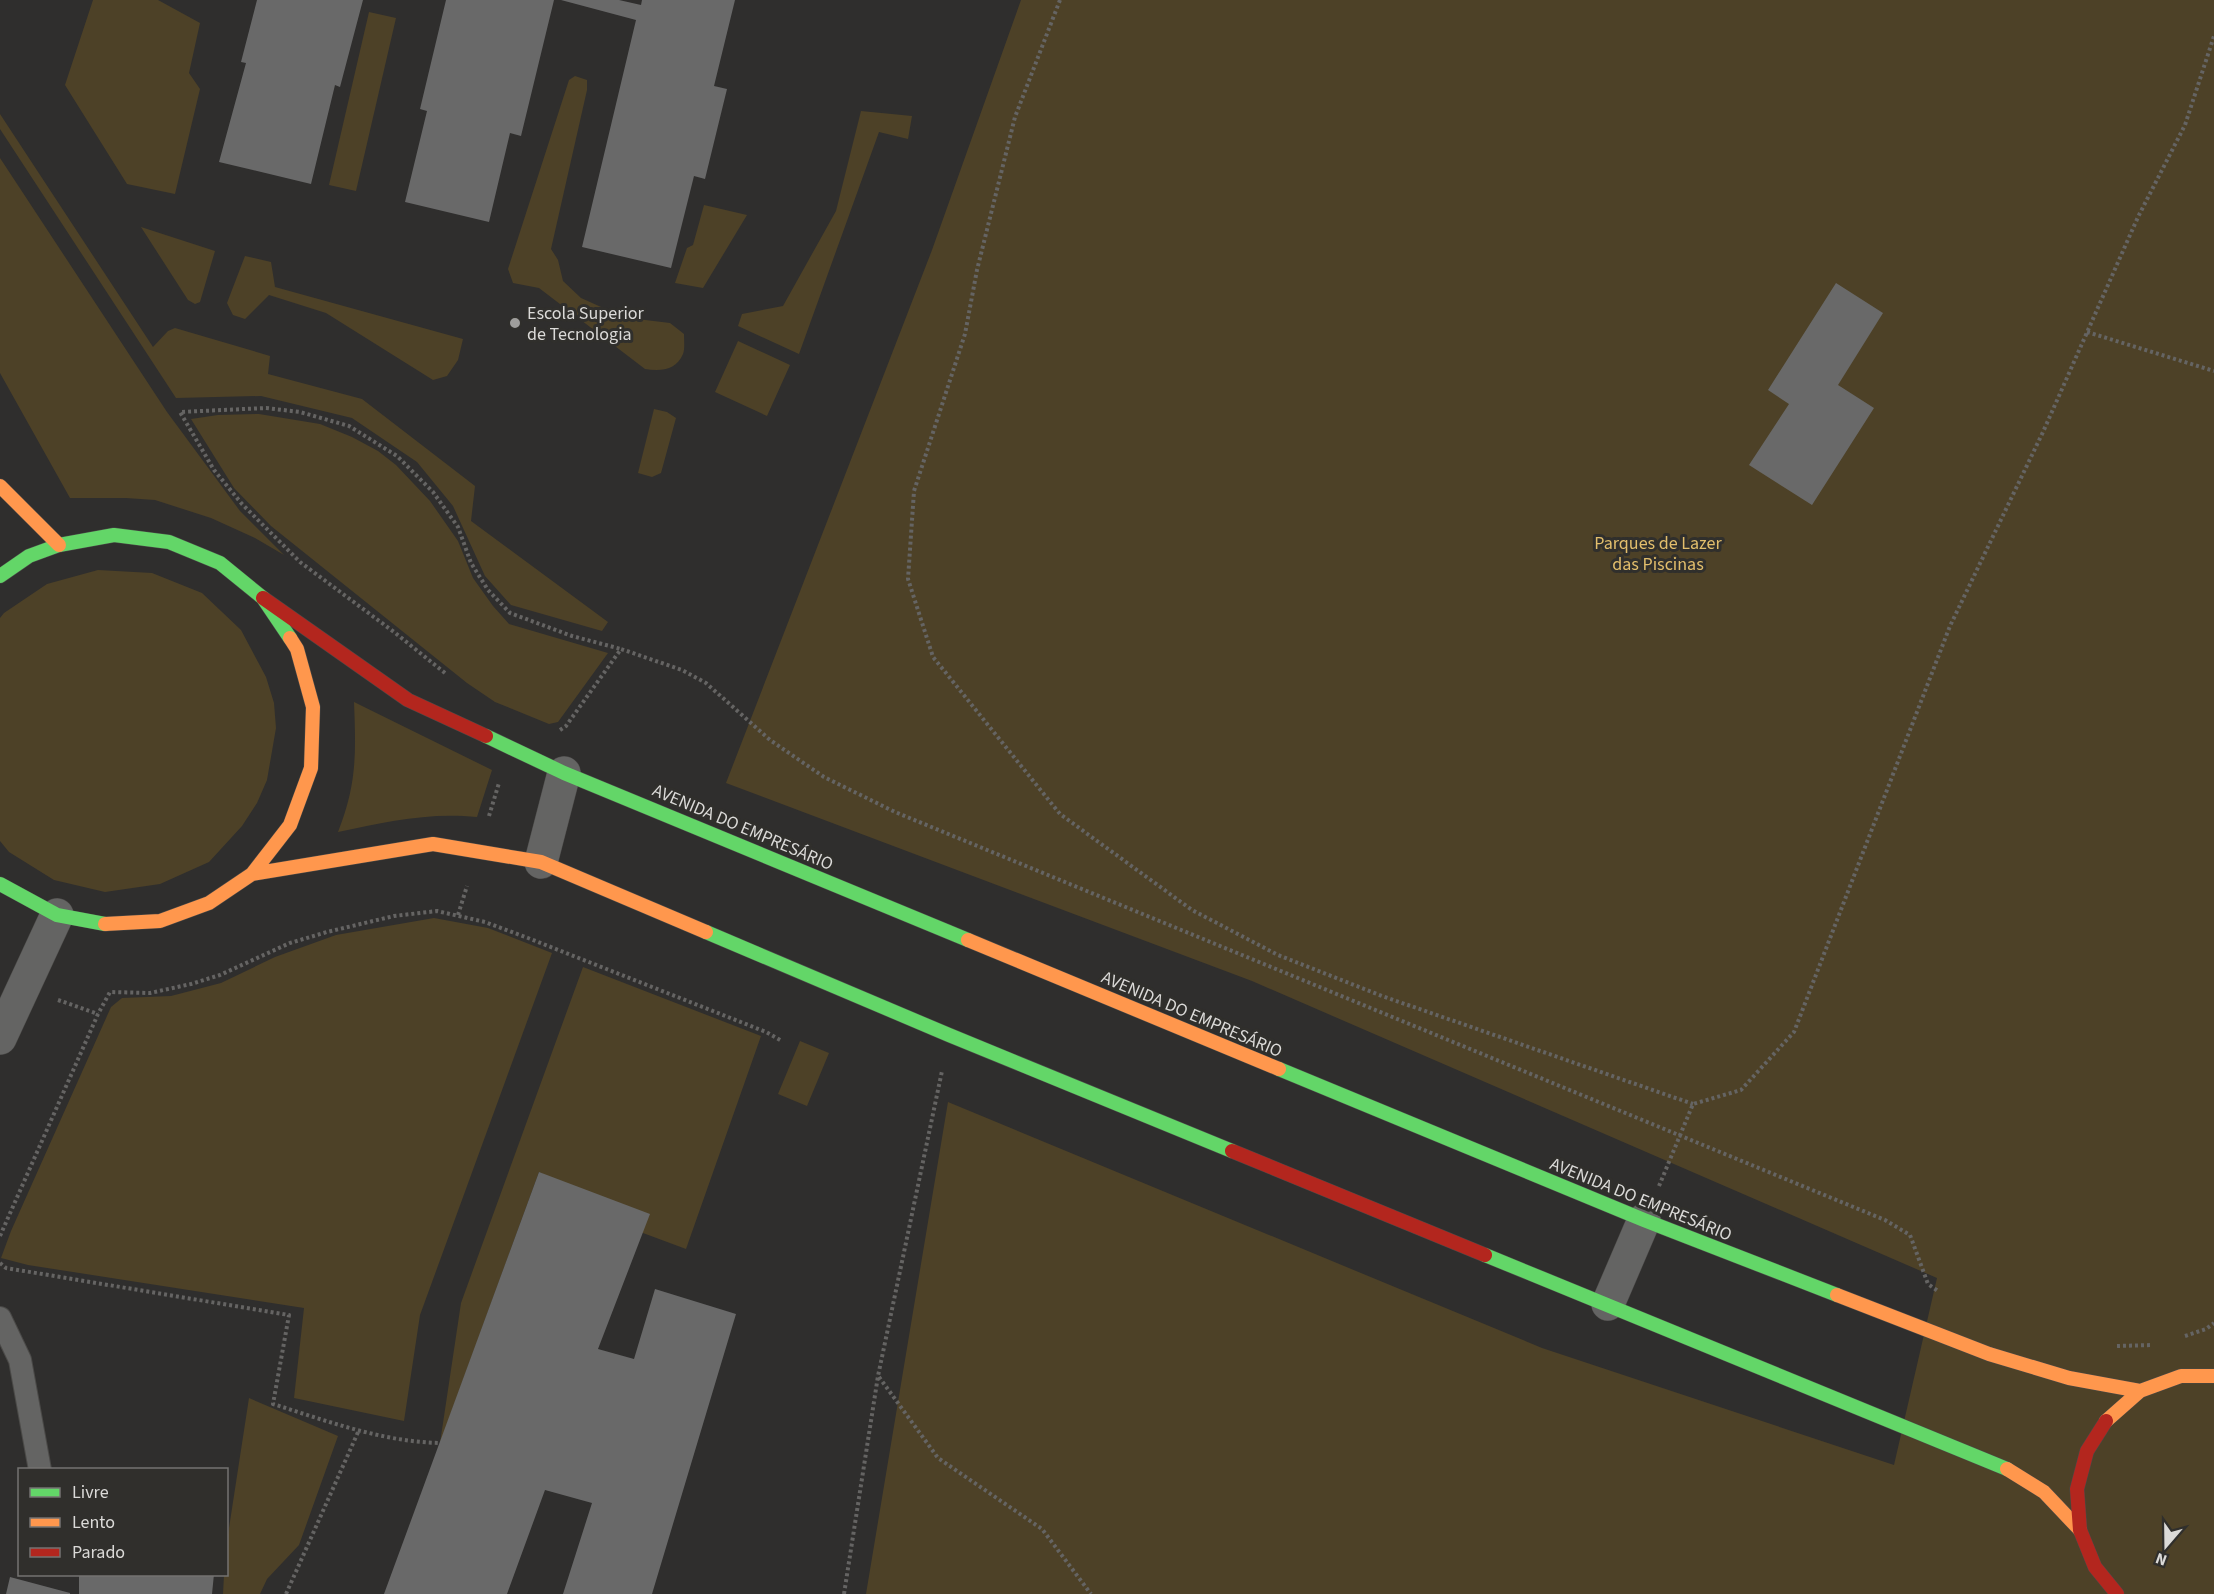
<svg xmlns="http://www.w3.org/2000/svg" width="2214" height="1594" viewBox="0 0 2214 1594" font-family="'Source Sans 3',sans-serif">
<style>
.green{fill:#4d4127}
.building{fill:#696969}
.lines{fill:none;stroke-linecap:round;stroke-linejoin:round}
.lane-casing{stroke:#4b4a48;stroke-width:24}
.street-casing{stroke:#4b4a48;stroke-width:34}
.fast-casing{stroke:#4b4a48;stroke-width:15}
.slow-casing{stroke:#4b4a48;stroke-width:15}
.jam-casing{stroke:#4b4a48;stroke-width:15}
.path{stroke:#656463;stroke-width:4;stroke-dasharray:3 3;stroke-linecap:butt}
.lane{stroke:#646463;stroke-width:22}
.street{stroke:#646463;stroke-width:33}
.fast{stroke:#63d668;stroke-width:14}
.slow{stroke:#ff974d;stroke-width:14}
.jam{stroke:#b3261e;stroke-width:14}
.poi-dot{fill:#9f9e9c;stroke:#302f2c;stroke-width:2}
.labels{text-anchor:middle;stroke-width:6;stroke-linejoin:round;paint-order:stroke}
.poi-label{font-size:18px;fill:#dbdad8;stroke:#302f2c;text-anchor:start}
.park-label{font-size:18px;fill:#e2be6c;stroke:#302f2c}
.street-label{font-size:18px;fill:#dbdad8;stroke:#302f2c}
</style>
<rect width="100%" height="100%" fill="#2f2e2d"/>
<path class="green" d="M93 0H158L200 23 189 73 200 89 175 194 127 184 65 85Z
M1021 0H2214V1594H866L948 1102 1542 1348 1894 1465 1937 1278 1252 981 726 783 932 250Z
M369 12 396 18 356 191 329 185Z
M575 76 587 80V90L551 249 558 260 563 281 581 298 610 311 637 319 670 323 684 334C684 340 685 349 683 354 676 371 660 371 645 369L539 288 513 283 508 269 569 80Z
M861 111 912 116 908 139 879 132 799 354 738 326 742 314 783 306 836 211Z
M0 114 153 347 168 331 175 328 270 356 268 374 362 399 475 486 471 521 608 622 602 631 511 605 485 576 453 506 417 462 352 418 261 396 176 398 0 129Z
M0 158 167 412 240 511 284 555 255 538 211 518 155 500 126 498H70L0 373Z
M704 205 747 215 703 288 675 283 687 248 693 245Z
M141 227 215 251 200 302 195 304 188 300Z
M245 256 271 262 275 287 463 339 458 360 447 376 433 380 326 313 269 295 245 319 233 315 227 303Z
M738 341 790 365 767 416 715 392Z
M654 409 667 412 676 418 661 473 652 477 638 473Z
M259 414 320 424 352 437 378 451 396 465 430 501 458 541 473 578 493 606 509 624 608 653 558 722 549 724 495 702 467 683 271 526 234 488 191 419 218 415Z
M98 570 152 573 202 593 241 630 266 677 274 703 276 728 267 780 257 803 242 826 209 862 160 884 105 892 54 880 9 852 0 841V618L4 613 47 584Z
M354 702 492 770 477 817C428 812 386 822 338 832 357 784 356 753 354 702Z
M434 918 488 928 552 953 420 1315 404 1421 294 1398 304 1308 28 1265 1 1258 11 1231 111 1007 122 998 171 996 221 983 275 957 336 935Z
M583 967 761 1036 686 1249 643 1233 539 1172 440 1443 461 1303Z
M800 1041 829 1053 807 1106 778 1094Z
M249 1398 338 1436 299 1545 267 1579 260 1594H223L224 1575 226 1574 227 1541Z"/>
<path class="building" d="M257 0H363L340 87 335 85 311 184 219 162 246 63 241 62Z
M446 0H554L521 136 510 133 489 222 405 202 427 111 420 109Z
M561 0H619L641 5 642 0H735L714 86 727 89 705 179 694 176 671 268 582 247 636 20Z
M1836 283 1883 313 1838 385 1874 408 1812 505 1749 465 1789 404 1768 390Z
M539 1172 650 1214 598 1349 634 1359 655 1289 736 1314 652 1594H563L592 1503 545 1490 507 1594H384Z
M79 1574H214L212 1594H79Z
M10 1577 70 1593V1594H6Z"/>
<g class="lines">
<g class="lane-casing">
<path id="lane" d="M0 1318 20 1360 40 1470"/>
</g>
<g class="street-casing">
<path id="street" d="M541 862 564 773
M0 1038 57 915
M1608 1304 1644 1220"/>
</g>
<g class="fast-casing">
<path id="fast" d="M0 576 29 556 59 545 114 535 169 542 220 563 263 598 290 638
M486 736 564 773 968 940
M0 884 57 915 105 924
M706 932 949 1035 1232 1151
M1279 1069 1644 1220 1837 1295
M1485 1255 2007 1469"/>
</g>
<g class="slow-casing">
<path id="slow" d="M0 486 59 545
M252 874 433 844 541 862 706 932
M105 924 160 921 209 903 252 874 290 825 311 768 313 707 297 649 290 638
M968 940 1279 1069
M1837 1295 1989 1354 2069 1378 2140 1391
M2106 1421 2140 1391 2181 1376H2214
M2007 1469 2044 1492 2080 1530"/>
</g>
<g class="jam-casing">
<path id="jam" d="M263 598 408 700 486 736
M1232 1151 1485 1255
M2106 1421 2087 1451 2077 1489 2080 1530 2095 1567 2117 1594"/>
</g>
<path class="path" d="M1060 0 1015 117 977 270 965 334 914 491 908 579 933 657 1060 814 1192 910 1278 955 1382 996 1693 1104
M2087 332 2214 371
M445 673 394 632 300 562 242 504 214 470 180 412 266 408 300 412 349 426 397 456 433 492 458 527 471 563 488 590 510 613 572 636 621 649
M560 730 566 726 621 649 682 670 706 683 770 740 824 777 895 812 1885 1220 1910 1235 1928 1284 1938 1291
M489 816 499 783
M458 915 467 886
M58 1000 98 1014
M1659 1186 1693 1104 1741 1090 1794 1032 1950 626 2043 432 2138 217 2185 125 2214 36
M0 1236 98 1014 110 992 150 993 191 984 220 975 290 943 327 932 394 916 437 911 485 922 528 938 766 1032 782 1041
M0 1263 6 1268 289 1315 273 1404C327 1421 383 1442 440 1443
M2185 1336 2206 1329 2214 1323
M2117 1346 2152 1345
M879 1377 938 1458 1042 1529 1091 1594
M286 1594 359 1430
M844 1594 878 1376 942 1071"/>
<use href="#lane" class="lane"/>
<use href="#street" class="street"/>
<use href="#fast" class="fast"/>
<use href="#slow" class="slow"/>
<use href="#jam" class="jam"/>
</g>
<circle class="poi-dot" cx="515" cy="323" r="6"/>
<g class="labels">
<g class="poi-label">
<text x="527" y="319">Escola Superior<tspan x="527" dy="21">de Tecnologia</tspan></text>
</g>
<g class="park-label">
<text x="1658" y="549">Parques de Lazer<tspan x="1658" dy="21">das Piscinas</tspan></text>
</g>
<g class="street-label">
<text transform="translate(743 827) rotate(23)" y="6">AVENIDA DO EMPRESÁRIO</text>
<text transform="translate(1192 1014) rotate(23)" y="6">AVENIDA DO EMPRESÁRIO</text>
<text transform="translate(1641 1199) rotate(22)" y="6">AVENIDA DO EMPRESÁRIO</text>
</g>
</g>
<rect x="18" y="1468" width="210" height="108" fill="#302f2c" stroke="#747371" stroke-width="1.5"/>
<rect x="30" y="1488" width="30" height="9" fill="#63d668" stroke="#747371" stroke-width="1.5"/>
<text x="72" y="1498" font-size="18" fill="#dbdad8">Livre</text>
<rect x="30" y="1518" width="30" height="9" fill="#ff974d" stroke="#747371" stroke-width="1.5"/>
<text x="72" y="1528" font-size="18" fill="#dbdad8">Lento</text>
<rect x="30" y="1548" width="30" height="9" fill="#b3261e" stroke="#747371" stroke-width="1.5"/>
<text x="72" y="1558" font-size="18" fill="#dbdad8">Parado</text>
<g transform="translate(2166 1546) rotate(200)" stroke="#302f2c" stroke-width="4.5" paint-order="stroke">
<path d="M0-4.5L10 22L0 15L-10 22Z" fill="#dbdad8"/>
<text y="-9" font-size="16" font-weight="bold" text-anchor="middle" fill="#dbdad8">N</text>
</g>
</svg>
